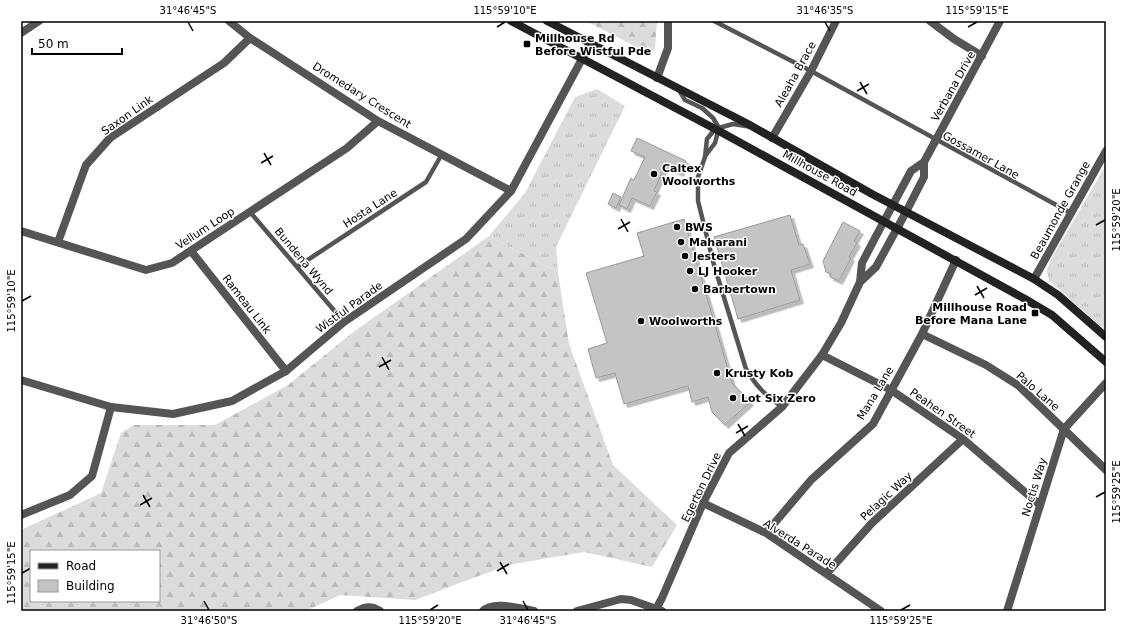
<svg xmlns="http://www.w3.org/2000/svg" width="1127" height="632" viewBox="0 0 1127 632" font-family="'DejaVu Sans',sans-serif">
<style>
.grass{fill:url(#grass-tufts)}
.forest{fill:url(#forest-firs);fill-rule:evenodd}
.building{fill:#c4c4c4;stroke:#999;filter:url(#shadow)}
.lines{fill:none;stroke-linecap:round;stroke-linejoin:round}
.service{stroke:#555;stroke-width:4.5}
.minor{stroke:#555;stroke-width:8}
.tertiary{stroke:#555;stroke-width:8}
.secondary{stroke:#222;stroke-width:8}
.ticks{fill:none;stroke:#000;stroke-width:1.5}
.poi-dot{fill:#000;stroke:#fff;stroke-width:1.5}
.labels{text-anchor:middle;stroke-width:3;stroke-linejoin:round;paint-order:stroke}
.poi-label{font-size:11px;font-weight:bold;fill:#000;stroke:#fff;text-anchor:start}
.street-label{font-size:11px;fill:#000;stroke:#fff}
.neatline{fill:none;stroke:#000;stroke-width:1.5}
.ticks-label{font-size:10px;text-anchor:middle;fill:#000}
</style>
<defs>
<pattern id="grass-tufts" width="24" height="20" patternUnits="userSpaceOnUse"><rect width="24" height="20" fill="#dcdcdc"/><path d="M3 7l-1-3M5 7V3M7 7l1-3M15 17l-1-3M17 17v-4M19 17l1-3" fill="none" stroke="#bbb"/></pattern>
<pattern id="forest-firs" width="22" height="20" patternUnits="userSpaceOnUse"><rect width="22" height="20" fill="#dcdcdc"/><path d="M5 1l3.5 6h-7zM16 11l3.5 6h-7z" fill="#bbb"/></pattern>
<filter id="shadow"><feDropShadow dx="3.5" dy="3.5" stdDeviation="0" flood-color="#0004"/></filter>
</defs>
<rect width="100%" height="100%" fill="#fff"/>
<path class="grass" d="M597 89 625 106 556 247 558 272 489 236 525 193 575 97Z
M1106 165V331L1049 281 1047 271 1050 261Z"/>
<path class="forest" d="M586 21H657L655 49 650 54Z
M489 236 558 272 569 344 613 465 677 525 652 567 584 552 508 565 415 600 340 595 306 611H21V530L101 493 121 433 134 425H215L288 385 352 333ZM31 551H159V601H31Z"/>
<path class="building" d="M637 138 686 161 680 173 665 166 654 191 657 192 650 206 632 198 627 209 619 205 631 178 634 180 645 157 631 151Z
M613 193 621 197 616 208 608 204Z
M790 215 799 245 803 244 810 264 791 270 800 300 738 319 714 237Z
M684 219 732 383 750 402 725 425 712 412 708 397 692 402 688 386 624 404 615 373 596 378 588 349 607 343 586 273 644 256 637 233Z
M843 222 860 231 854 241 857 243 849 257 851 258 839 281 830 277 831 274 826 272 823 261Z"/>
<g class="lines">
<path class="service" d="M714 21 811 71 1071 213
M679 90 685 100 702 108 713 118 719 128 715 143 706 155
M752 127 733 124 715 129 707 139 705 157 698 177V201L714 265 746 369C756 386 766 396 782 407
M250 212 344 322
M297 267 426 182 442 154"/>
<path class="minor" d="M229 21 250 38 378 121 511 191
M930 21 954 39 982 56
M21 33 39 21
M657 78 668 48V21
M772 138 811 71 836 21
M21 231 146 270 172 263 347 148 378 121
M58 242 86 165 110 138 224 63 250 38
M191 251 286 371
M1034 279 1106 151
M922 334 986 365 1019 386 1106 470
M822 355 891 390 963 439 1040 505
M703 503 766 533 881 611
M21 515 70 495 92 476 111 407
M766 533 811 480 873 424 922 334 956 260
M827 573 872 523 963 439
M357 611C366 606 372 606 380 611
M483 611C493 600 521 609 534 611
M577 611 621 599 631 600 662 611
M1007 611 1064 429 1106 383"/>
<path class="tertiary" d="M860 282 876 267 906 212 924 177V162
M21 380 111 407 173 414 232 401 286 371 344 322 466 239 511 191 590 44
M655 611 662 598 703 503 729 453 782 407 822 355 841 323 860 282 862 263 875 238 911 171 924 162 1000 21"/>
<path class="secondary" d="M511 21 719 131 1025 299 1052 315 1106 362
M547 21 748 124 872 194 1034 279 1058 295 1106 337"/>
</g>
<path class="ticks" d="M188 22 193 31M825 22 830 31M497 27 505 22M968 27 977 22M860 82 867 94M857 91 869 84M264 153 271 165M261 163 273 156M621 219 628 232M1096 225 1105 220M618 229 630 222M977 286 984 298M975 295 987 288M22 301 31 296M382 357 389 370M379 367 391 360M738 424 745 436M736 433 748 426M143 495 150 507M1096 497 1105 492M140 505 152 498M500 562 507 574M497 571 509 564M22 573 31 568M204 601 209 610M523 601 528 610M430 610 438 605M901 610 910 605"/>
<g class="poi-dot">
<rect x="523" y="40" width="8" height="8" rx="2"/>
<circle cx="654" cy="174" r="4"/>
<circle cx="677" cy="227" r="4"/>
<circle cx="681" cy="242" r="4"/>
<circle cx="685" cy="256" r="4"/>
<circle cx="690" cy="271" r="4"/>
<circle cx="695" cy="289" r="4"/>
<rect x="1031" y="309" width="8" height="8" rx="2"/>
<circle cx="641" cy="321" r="4"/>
<circle cx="717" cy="373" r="4"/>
<circle cx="733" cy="398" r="4"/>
</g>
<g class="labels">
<g class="poi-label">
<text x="535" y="42">Millhouse Rd<tspan x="535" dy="13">Before Wistful Pde</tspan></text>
<text x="662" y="172">Caltex<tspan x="662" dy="13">Woolworths</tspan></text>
<text x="685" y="231">BWS</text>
<text x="689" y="246">Maharani</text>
<text x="693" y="260">Jesters</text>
<text x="698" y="275">LJ Hooker</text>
<text x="703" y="293">Barbertown</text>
<text x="1027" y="311" text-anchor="end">Millhouse Road<tspan x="1027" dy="13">Before Mana Lane</tspan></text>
<text x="649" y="325">Woolworths</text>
<text x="725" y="377">Krusty Kob</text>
<text x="741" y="402">Lot Six Zero</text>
</g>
<g class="street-label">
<text transform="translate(795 74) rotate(-61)" y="4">Aleaha Brace</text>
<text transform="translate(953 86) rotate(-61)" y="4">Verbana Drive</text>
<text transform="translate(362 95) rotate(32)" y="4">Dromedary Crescent</text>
<text transform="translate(127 115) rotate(-35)" y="4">Saxon Link</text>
<text transform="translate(981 155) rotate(29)" y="4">Gossamer Lane</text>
<text transform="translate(820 173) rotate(29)" y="4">Millhouse Road</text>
<text transform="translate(370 208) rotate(-33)" y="4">Hosta Lane</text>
<text transform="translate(1060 210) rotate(-61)" y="4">Beaumonde Grange</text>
<text transform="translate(205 228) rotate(-33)" y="4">Vellum Loop</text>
<text transform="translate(304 261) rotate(50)" y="4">Bundena Wynd</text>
<text transform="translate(247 304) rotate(52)" y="4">Rameau Link</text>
<text transform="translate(349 307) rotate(-36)" y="4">Wistful Parade</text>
<text transform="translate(1038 391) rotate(41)" y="4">Palo Lane</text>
<text transform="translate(875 393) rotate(-59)" y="4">Mana Lane</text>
<text transform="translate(943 413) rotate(35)" y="4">Peahen Street</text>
<text transform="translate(701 487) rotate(-64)" y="4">Egerton Drive</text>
<text transform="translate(1034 487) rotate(-73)" y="4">Noctis Way</text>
<text transform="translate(886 496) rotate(-43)" y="4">Pelagic Way</text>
<text transform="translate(800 544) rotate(32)" y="4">Alverda Parade</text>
</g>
</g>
<rect width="1127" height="632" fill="none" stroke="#ffffff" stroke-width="44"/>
<rect x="30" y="550" width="130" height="52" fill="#ffffff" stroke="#999999"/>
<rect x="38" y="563" width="20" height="6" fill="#222222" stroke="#999999"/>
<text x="66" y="570" font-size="12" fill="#000000">Road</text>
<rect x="38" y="580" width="20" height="12" fill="#c4c4c4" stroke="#999999"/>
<text x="66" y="590" font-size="12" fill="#000000">Building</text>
<path d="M32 48v6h90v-6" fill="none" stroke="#000000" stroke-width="2"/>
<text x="38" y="48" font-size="12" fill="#000000" stroke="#ffffff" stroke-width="3" paint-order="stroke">50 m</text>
<rect x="22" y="22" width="1083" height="588" class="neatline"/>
<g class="ticks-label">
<text x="188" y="14">31°46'45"S</text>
<text x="505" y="14">115°59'10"E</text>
<text x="825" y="14">31°46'35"S</text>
<text x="977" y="14">115°59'15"E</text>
<text transform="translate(1116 220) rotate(-90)" y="4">115°59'20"E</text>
<text transform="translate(11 301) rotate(-90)" y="4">115°59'10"E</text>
<text transform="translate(1116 492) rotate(-90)" y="4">115°59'25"E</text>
<text transform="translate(11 573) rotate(-90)" y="4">115°59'15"E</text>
<text x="209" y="624">31°46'50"S</text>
<text x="430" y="624">115°59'20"E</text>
<text x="528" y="624">31°46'45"S</text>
<text x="901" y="624">115°59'25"E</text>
</g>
</svg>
